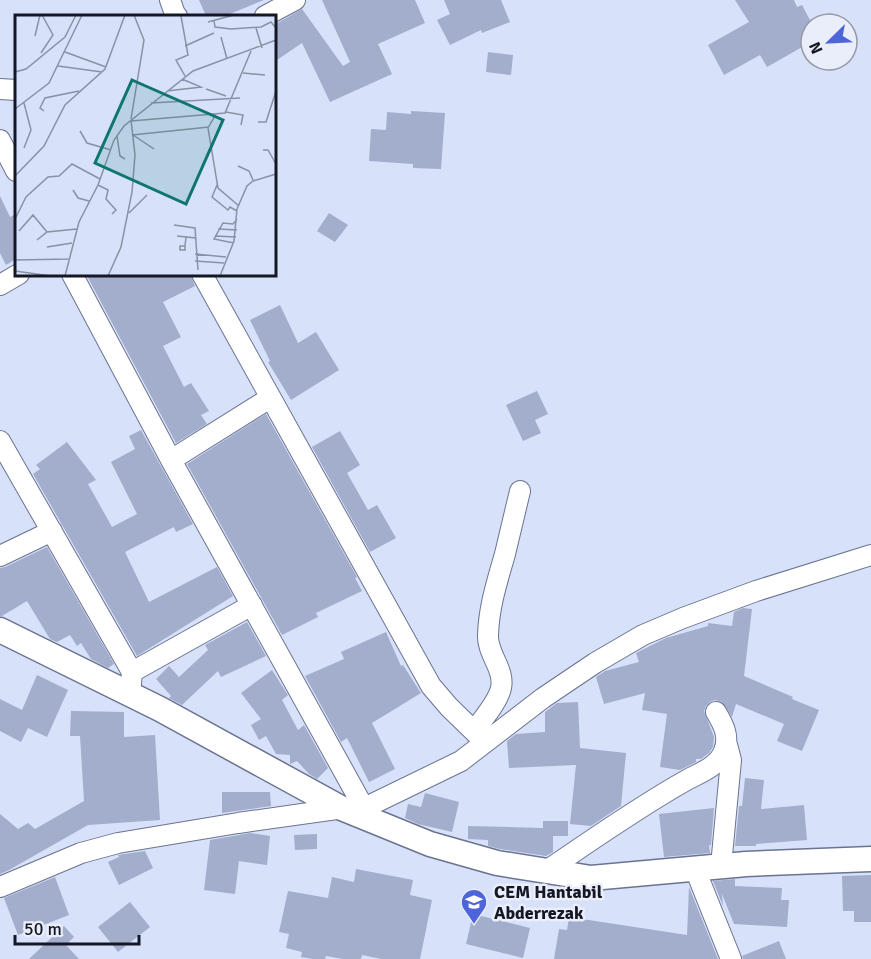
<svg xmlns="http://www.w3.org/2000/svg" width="871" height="959" viewBox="0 0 871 959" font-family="Signika,sans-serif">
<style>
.building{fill:#a3adcc}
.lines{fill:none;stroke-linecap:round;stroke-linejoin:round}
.minor-casing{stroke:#6a7390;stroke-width:22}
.tertiary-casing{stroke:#6a7390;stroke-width:27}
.minor{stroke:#fff;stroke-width:20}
.tertiary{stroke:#fff;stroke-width:24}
.labels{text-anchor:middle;stroke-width:5;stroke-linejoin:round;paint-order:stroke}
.poi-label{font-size:18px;font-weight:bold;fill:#151824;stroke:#eaeefb;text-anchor:start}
.inset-road{fill:none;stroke:#8a91a4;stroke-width:1.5}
.view{fill:#0f766e;fill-opacity:0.15;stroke:#0f766e;stroke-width:3}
.inset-edge{fill:none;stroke:#151824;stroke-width:3}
</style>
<rect width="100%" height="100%" fill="#d8e1fa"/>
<path class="building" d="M199 0H264L225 16H206Z
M322 0H415L425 23 378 44 392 74 330 102 302 43 274 62V25L302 9 343 66 350 62Z
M444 0H501L510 22 482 33 481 30 450 45 437 20 450 14Z
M735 0H794L797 7 802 5 811 22V42L767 67 760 55 724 75 708 45 749 22Z
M488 52 513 55 511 75 486 72Z
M411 111 445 113 441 169 413 168V164L369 161 371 129 386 130 387 112 411 114Z
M0 196 10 217 16 214V259L6 265 0 253Z
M329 213 348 225 335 242 317 231Z
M86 274H190L195 286 163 302 181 337 163 346 184 387 191 383 209 411 201 415 207 424 176 443Z
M280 305 298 343 316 332 339 370 291 400 268 362 270 361 250 320Z
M537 391 548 414 535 420 541 433 523 441 506 405Z
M266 414 357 577 355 578 362 591 316 613 318 617 282 635 187 464Z
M141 430 193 524 176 532 174 527 125 552 149 602 217 567 233 596 137 656 33 474 40 469 36 465 67 442 96 480 88 484 112 527 137 514 111 462 135 449 129 436Z
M340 431 360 465 347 473 368 510 377 505 396 538 370 552 312 447Z
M47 547 114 664 108 668 91 659 81 643 77 646 70 635 57 642 50 639 27 601 2 616H0V568L5 567Z
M743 608 752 609 744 676 793 697 792 699 819 710 802 751 777 741 784 724 736 704 732 717 722 702 715 700 710 702 706 706 704 711 714 737 713 747 709 753 701 759H696V762L680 770 660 767 667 714 642 710 645 693 604 704 596 677 605 671 639 662 636 653 666 638 708 626V623L732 626 734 612Z
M247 622 266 656 221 677 218 671 182 705 169 698 171 696 156 679 169 666 179 677 208 650 205 645Z
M386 632 401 666 403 665 421 693 372 723 395 769 369 782 347 738 341 742 305 676 344 659 341 652Z
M272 670 288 695 282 700 298 730 304 725 328 768 317 779 309 774 297 761 290 764V755L276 754 266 736 259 740 251 725 261 719 241 693Z
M37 675 68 690 47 737 28 728 21 742 0 731V699L22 710Z
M578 702 580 748 626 753 621 806 591 826 570 824 576 765 509 768 507 741 516 734 545 732V712L557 703Z
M71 711 124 712V737L155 735 160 820 88 825 9 870 0 874V814L18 829 28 823 35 829 84 801 80 736H70Z
M745 778 764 780 761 809 804 805 807 840 756 844V846H735L739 806H742Z
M222 792H270L271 806 222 813Z
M425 793 459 802 452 832 418 824 405 818 408 804 421 807Z
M714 808 711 845H709L710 853 664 857 659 814Z
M543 821H568V836H553V852L546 856 500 849 488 846V840L468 839V826L543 828Z
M250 833 270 836 267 865 239 861 235 894 204 890 210 840Z
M317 834V849L295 850 294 835Z
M145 851 153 868 119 885 108 862 119 857 118 855Z
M356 869 413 880 410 895 432 900 420 959H381L362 955 361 959H343L326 956 325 959H313L301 957 302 952 286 948 289 934 279 932 288 891 328 898 332 877 354 882Z
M871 875V922H854V911H843L842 876Z
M55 877 69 915 18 935 4 898Z
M735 879V886L782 888 781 900H789L787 927 734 924 722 894 723 906 713 881Z
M689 887 718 959H554L559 929 567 930 569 917 687 935Z
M130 902 150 927 118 952 98 927Z
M473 914 530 928 523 958 466 944Z
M64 926 74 937 66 945 79 959H29Z
M779 941 786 959H743L742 956Z"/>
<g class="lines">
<g class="minor-casing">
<path id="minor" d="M170 0 175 14 177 16
M265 16 295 0
M0 89 16 90
M0 140 16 171
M72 274 171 460 364 808
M202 274 431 686 449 707 485 742
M0 285 19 274
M0 441 132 672 130 694
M171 460 270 398
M0 556 52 531
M132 672 252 605
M474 731C482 720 498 702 501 688 505 669 487 654 488 635 489 606 497 582 505 554 510 533 515 512 520 491
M354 813 461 761 543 698 595 663 643 635 683 618 756 591 871 555
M721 866 731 760 726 741
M695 869 731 959
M546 871C592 840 637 808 685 781 699 773 718 767 724 751 730 736 723 724 716 712
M0 887 81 853 118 843 238 823 344 808"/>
</g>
<g class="tertiary-casing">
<path id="tertiary" d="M0 630 160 709 339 807 430 844 497 863 591 878 746 864 871 859"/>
</g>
<use href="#minor" class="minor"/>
<use href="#tertiary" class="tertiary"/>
</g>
<defs>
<g id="school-pin" transform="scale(1.35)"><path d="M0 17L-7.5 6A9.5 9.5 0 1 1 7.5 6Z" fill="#4d65d9" stroke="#eaeefb"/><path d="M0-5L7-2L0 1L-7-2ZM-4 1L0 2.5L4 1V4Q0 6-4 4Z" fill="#fff"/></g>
</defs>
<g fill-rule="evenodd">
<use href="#school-pin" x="474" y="902"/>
</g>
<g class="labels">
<g class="poi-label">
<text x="494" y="898">CEM Hantabil<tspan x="494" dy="21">Abderrezak</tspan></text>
</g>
</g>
<g transform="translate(15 15)">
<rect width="261" height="261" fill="#d8e1fa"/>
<path class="inset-road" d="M166 1 173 40 161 45 170 61M199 6 200 12 216 14 246 12 256 7 261 13M193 7 219 0M241 13 247 33M20 21 25 0M206 22 212 44M170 31 199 18M50 37 91 52M26 38 38 20 27 0M43 51 87 57M0 57 11 54 50 22 61 0M228 58 250 60M191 74 211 81M152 76 186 72 167 64M9 88 16 115 9 133M136 88 225 83M0 94 34 68 67 0M29 96 25 93 30 83 64 76M211 97 228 100 226 110M201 99 193 113 203 173 224 191M116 104 129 25 119 0M116 106 210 98 236 36M243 107H251L261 76M65 116 72 128 96 135M117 120 194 112M118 120 139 134M102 121 105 141 110 144M248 135H253L261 149M223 151 234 156 238 165M0 161 29 131 50 90 90 54 110 0M83 170 93 175 91 184 101 195 97 199M202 170 197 182 213 195 215 192 222 196M58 175 63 183 74 186M114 198 132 180M0 204 11 182 33 162 44 161 57 149 85 164M159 210 180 213 183 255M203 214 222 215M4 216 18 200 32 217M162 221 181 223M200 221 221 222M22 225 32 217 62 214M219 228 199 224 208 208 218 209 222 204M170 231H165V235H170V231L171 222M32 232 57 228M180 239 211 242M0 245 55 244M180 246 209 248M0 256 36 261M50 261 64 207 83 170 99 125 109 111 178 56 261 25M93 261 106 232 117 177 120 140 116 105M205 261 219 226 222 194 232 171 238 166 261 159"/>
<path class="view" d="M117 65 208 105 171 189 80 148Z"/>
<rect width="261" height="261" class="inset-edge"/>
</g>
<g transform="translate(829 42) rotate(246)"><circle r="28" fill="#eaeefb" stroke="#9598a5" stroke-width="1.5"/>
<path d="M0-4.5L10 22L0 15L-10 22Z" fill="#4d65d9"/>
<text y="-9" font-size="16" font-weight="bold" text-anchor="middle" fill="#151824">N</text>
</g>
<path d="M15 935v9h124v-9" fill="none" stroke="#151824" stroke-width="3"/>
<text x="24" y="935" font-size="18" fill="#151824" stroke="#eaeefb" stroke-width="4.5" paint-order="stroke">50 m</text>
</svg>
